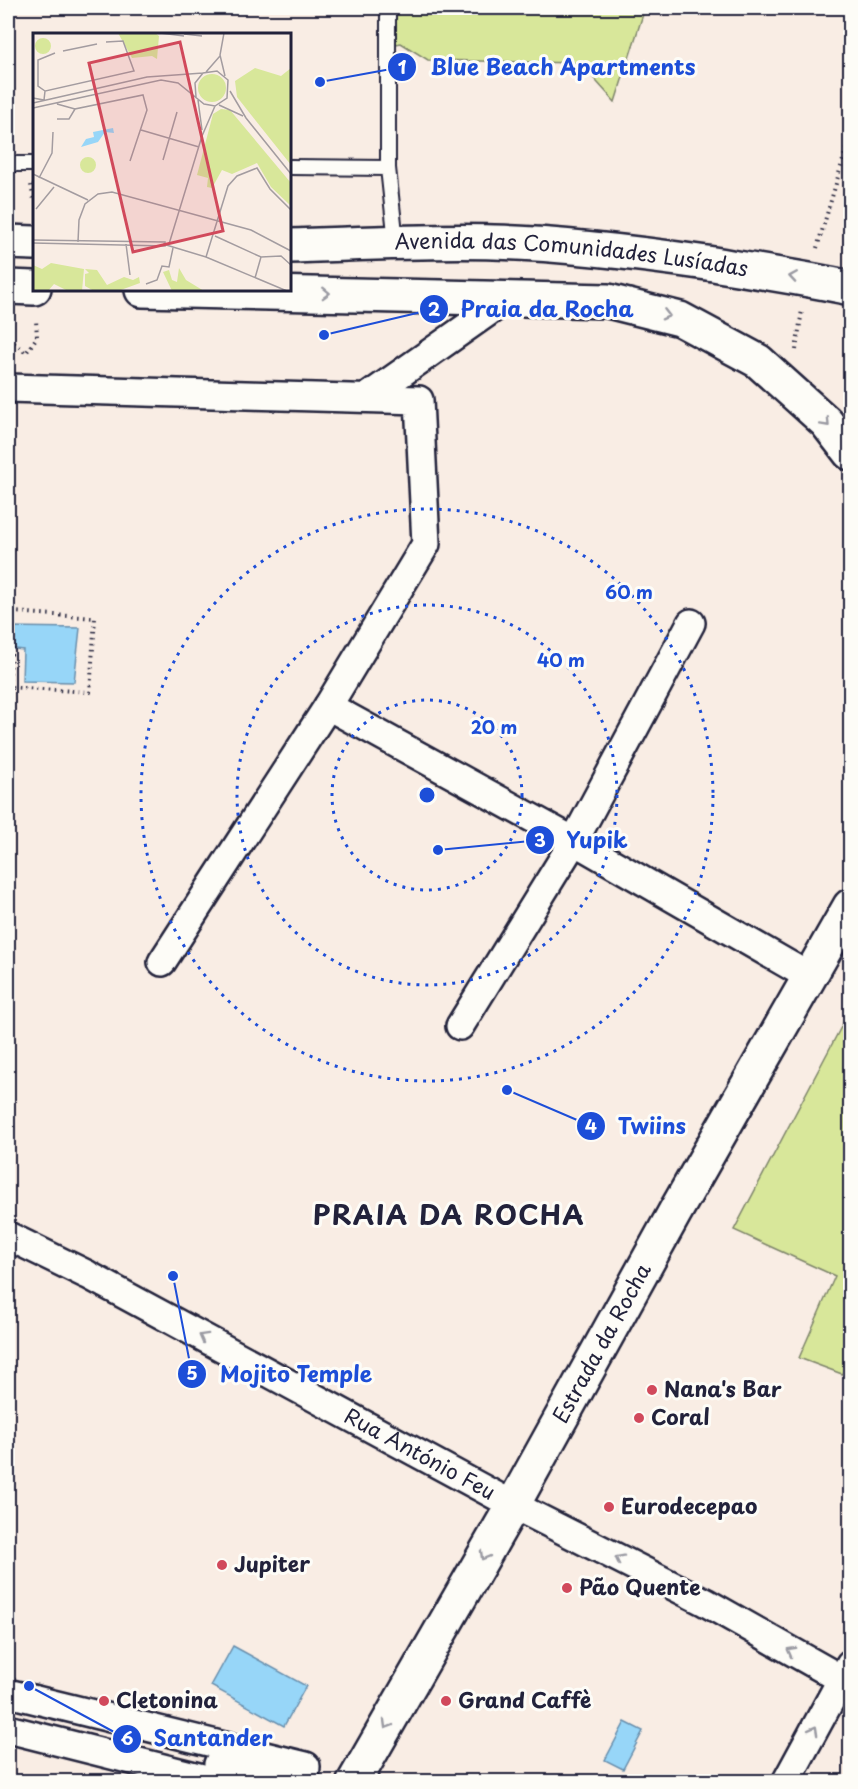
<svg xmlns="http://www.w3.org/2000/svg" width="858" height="1789" viewBox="0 0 858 1789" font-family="'Playpen Sans',sans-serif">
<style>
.green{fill:#d8e79a;stroke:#7d846a;stroke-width:1.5}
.water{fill:#97d6f8;stroke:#688eac;stroke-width:1.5}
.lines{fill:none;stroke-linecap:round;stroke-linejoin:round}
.lane-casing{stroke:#22223b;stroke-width:18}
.street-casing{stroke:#22223b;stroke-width:32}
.secondary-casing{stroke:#22223b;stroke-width:38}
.path{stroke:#22223b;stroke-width:4;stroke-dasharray:1.5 4.5;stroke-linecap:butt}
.lane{stroke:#fdfcf7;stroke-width:14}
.street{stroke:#fdfcf7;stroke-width:27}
.secondary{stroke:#fdfcf7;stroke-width:33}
.oneway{stroke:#9a9aa2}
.ring{fill:none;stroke:#1d4ed8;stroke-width:3;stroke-dasharray:3 6}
.poi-dot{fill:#d1495b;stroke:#fdfcf7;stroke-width:2}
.labels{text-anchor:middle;stroke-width:6;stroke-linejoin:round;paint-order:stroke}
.street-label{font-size:21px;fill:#22223b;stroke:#fdfcf7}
.poi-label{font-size:21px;font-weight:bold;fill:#22223b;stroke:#fdfcf7;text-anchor:start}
.district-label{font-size:27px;font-weight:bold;letter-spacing:1.5px;fill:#22223b;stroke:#fdfcf7}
.inset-road{fill:none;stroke:#a39ca0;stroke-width:1.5}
.view{fill:#d1495b;fill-opacity:0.15;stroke:#d1495b;stroke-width:3}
.inset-edge{fill:none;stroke:#22223b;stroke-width:3}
.centre{fill:#1d4ed8;stroke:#fdfcf7;stroke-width:3}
.ring-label{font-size:18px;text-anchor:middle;font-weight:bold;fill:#1d4ed8;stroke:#fdfcf7;stroke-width:6;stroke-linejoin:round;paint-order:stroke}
.leader{fill:none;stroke:#1d4ed8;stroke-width:2}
.callout-dot{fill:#1d4ed8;stroke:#fdfcf7;stroke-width:2}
.mark-label{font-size:18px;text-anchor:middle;font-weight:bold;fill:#fff}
.callout-label{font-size:22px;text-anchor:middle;font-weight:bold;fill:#1d4ed8;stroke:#fdfcf7;stroke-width:6;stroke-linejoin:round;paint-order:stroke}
</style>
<rect width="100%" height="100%" fill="#f9ede4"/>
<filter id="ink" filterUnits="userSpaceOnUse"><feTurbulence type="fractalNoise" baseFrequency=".0167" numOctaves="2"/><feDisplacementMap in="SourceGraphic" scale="12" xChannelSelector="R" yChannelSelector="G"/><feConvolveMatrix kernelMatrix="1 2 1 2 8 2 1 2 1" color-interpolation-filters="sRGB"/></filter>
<g filter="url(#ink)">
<path class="green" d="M395 8H645L615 102 580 63 428 60 401 43 396 44Z
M850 1010V1359L842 1374 799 1358 835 1276 734 1230Z"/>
<path class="water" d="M8 627 80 628 74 682 22 681 23 650 8 648Z
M233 1646 306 1686 284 1726 211 1686Z
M625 1722 643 1731 623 1769 605 1760Z"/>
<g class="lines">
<g class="lane-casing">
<path id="lane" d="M8 164H34
M290 167 388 168V8
M388 168 396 242"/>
</g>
<g class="street-casing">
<g id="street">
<path d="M8 388 419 400 426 544 328 706 162 962"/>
<path d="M366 398 508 298"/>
<path d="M328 706 574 841 810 977"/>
<path d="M460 1026 574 841 691 623"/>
<path id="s1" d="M8 1236 88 1275 513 1505 705 1602 850 1684"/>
<path d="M8 1693 306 1766 305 1782"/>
<path d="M8 1729 219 1782"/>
<path d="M218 1764 288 1782"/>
<path d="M786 1782 850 1664"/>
</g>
</g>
<g class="secondary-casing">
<g id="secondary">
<path d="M8 242 34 243"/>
<path id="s2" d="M290 246C358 244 426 240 494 242 566 244 637 253 707 263 755 271 803 278 850 288"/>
<path d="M8 287 34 288"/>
<path d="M142 290 608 301 680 319 758 361 826 422 850 453"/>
<path id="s3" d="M354 1782 513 1505 675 1212 850 906"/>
</g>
</g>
<path class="path" d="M31 185 34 200
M817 248 850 136
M8 343H14L26 353 37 337 36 320
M796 350 802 310
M8 612H14L9 687 90 692 95 618 14 612"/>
<use href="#lane" class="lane"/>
<use href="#street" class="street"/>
<use href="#secondary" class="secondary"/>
</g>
<defs><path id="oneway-chevron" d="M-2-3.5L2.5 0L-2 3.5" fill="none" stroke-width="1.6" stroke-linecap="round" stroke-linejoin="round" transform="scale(1.5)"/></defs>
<g class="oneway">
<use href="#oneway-chevron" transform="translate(793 277) rotate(-171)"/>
<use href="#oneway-chevron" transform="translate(326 293) rotate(2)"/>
<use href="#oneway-chevron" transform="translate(666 315) rotate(14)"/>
<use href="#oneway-chevron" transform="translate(826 423) rotate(47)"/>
<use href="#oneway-chevron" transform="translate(203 1337) rotate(-151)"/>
<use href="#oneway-chevron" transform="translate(484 1556) rotate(120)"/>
<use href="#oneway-chevron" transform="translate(619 1559) rotate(-153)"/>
<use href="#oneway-chevron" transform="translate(791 1651) rotate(-151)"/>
<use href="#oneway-chevron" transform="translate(387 1725) rotate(120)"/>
<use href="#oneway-chevron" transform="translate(814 1730) rotate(-61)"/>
</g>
</g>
<g class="ring">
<circle cx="427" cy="795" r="95"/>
<circle cx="427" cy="795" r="190"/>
<circle cx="427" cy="795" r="286"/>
</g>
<g class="poi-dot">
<circle cx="652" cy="1390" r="6"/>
<circle cx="639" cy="1418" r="6"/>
<circle cx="609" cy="1507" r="6"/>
<circle cx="222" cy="1565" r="6"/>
<circle cx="567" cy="1588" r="6"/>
<circle cx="104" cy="1701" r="6"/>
<circle cx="446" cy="1701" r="6"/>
</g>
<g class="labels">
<g class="street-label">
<text dy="7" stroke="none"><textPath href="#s2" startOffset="282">Avenida das Comunidades Lusíadas</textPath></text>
<text dy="7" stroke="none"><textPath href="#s3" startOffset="504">Estrada da Rocha</textPath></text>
<text dy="7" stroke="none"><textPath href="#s1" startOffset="466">Rua António Feu</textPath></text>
</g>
<g class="poi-label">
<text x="664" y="1397">Nana's Bar</text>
<text x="651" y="1425">Coral</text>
<text x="621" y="1514">Eurodecepao</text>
<text x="234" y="1572">Jupiter</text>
<text x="579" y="1595">Pão Quente</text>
<text x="116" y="1708">Cletonina</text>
<text x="458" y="1708">Grand Caffè</text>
</g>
<g class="district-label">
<text x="449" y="1225">PRAIA DA ROCHA</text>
</g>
</g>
<g transform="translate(33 33)">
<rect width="258" height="258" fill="#f9ede4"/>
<path d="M85 0H122L126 3 124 26 119 23 99 25ZM2 13a8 8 0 1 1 16 0a8 8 0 1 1-16 0ZM222 35 248 43 258 35V132L204 64 202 48ZM165 55a14 14 0 1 1 28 0a14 14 0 1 1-28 0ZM188 76 197 77 258 150V173L238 154 224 130 199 141 189 137 179 155 174 154 175 145 164 142 180 81ZM47 132a8 8 0 1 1 16 0a8 8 0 1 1-16 0ZM18 230 51 236 49 258H35L21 251 15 258H0V232L9 236ZM146 235 153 247 171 258H139L130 239 136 237 139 247 144 249ZM52 236 64 237 74 252 91 244 100 247 106 244 107 250 85 258H61L52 253V241L56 240Z" fill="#d8e79a"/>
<path d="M80 95 81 100 72 99 65 109 48 114 53 106 61 104 60 99Z" fill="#97d6f8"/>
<path class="inset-road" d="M127 0 151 3M191 0 187 22 192 43M151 1 169 3M30 18 64 11M173 39 187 23M12 58 5 53V27L22 20M197 58 213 85 258 141M0 65 11 67 12 58 101 38 90 8 73 9M165 67 169 97M0 70 114 44 170 40M24 71 42 76M186 72 210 83M0 75 128 47 145 50 171 71 182 73 194 65 195 47 184 38 170 40 162 50 163 64M24 86H36L42 76 110 62 114 77 97 128M108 97 166 114M130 127 144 79M0 141 55 167M6 145 19 120 20 99M3 176 21 154M182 203 228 224 248 223 258 232M0 207 132 209V213L0 210M45 209 46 187 52 171 65 161 79 159 218 197 258 218M93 211 97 242M130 211 173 224 254 258M136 211 169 103 182 73M173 224 195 153 204 143 224 135 237 156 258 177M222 245 228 224M113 251 124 247 129 233 136 234 140 215"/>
<path class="view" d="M147 9 190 198 100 219 56 30Z"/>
<rect width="258" height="258" class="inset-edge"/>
</g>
<circle cx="427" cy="795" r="9" class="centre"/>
<g class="ring-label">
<text x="629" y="599">60 m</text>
<text x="561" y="667">40 m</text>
<text x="494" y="734">20 m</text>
</g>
<path class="leader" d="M320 82L402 67M324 335L434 309M438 850L540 840M507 1090L591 1126M173 1276L192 1374M29 1686L127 1739"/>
<g class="callout-dot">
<circle cx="320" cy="82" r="6"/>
<circle cx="324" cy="335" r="6"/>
<circle cx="438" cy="850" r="6"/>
<circle cx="507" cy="1090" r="6"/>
<circle cx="173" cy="1276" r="6"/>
<circle cx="29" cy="1686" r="6"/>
<circle cx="402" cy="67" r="15"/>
<circle cx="434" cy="309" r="15"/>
<circle cx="540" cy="840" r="15"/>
<circle cx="591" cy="1126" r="15"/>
<circle cx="192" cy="1374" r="15"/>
<circle cx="127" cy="1739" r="15"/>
</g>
<g class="mark-label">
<text x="402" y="74">1</text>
<text x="434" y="316">2</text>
<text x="540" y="847">3</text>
<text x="591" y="1133">4</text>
<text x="192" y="1380">5</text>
<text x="127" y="1745">6</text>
</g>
<g class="callout-label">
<text x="563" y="75">Blue Beach Apartments</text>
<text x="547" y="317">Praia da Rocha</text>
<text x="597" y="848">Yupik</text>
<text x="652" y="1134">Twiins</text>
<text x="296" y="1382">Mojito Temple</text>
<text x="213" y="1746">Santander</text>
</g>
<rect width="858" height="1789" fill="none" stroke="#fdfcf7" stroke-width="30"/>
<rect x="15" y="15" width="828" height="1759" fill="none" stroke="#22223b" stroke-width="2" filter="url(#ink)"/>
</svg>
